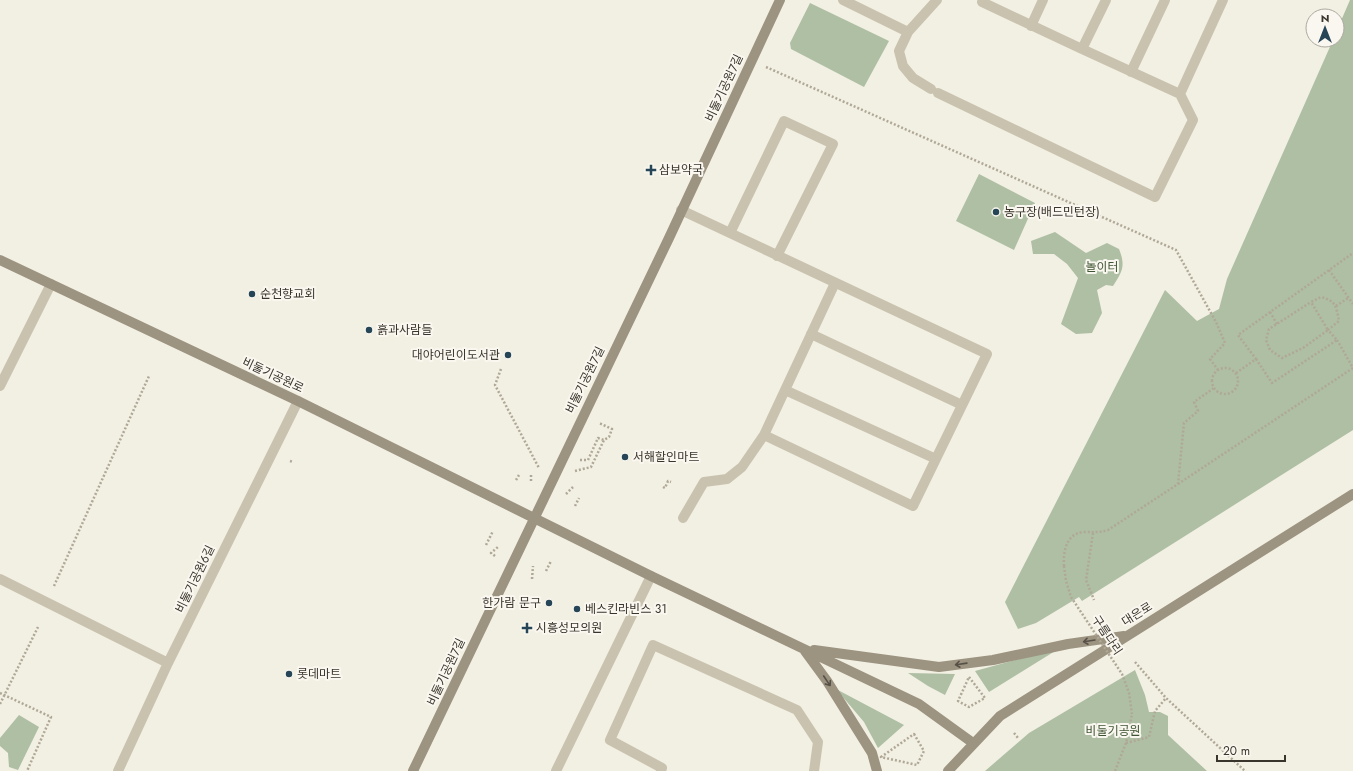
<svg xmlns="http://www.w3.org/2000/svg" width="1353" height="771" viewBox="0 0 1353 771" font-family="Jost,'Noto Sans KR',sans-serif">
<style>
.green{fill:#aebfa4}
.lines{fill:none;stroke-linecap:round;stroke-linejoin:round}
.path{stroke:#b0a896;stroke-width:2.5;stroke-dasharray:2 2;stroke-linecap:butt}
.lane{stroke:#c9c2af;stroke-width:10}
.street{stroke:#c9c2af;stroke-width:10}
.secondary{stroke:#9c9381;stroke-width:10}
.path-bridge{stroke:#b0a896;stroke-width:2.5;stroke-dasharray:2 2;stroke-linecap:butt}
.oneway{stroke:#575046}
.poi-dot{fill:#264556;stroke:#f9f7ef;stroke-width:1.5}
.labels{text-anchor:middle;stroke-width:4;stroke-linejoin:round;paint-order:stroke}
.street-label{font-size:12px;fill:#39342c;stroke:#f9f7ef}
.poi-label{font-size:12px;fill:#39342c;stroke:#f9f7ef;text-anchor:start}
.park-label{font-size:12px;fill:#3f5433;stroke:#f9f7ef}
</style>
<rect width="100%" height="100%" fill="#f2efe3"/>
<path class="green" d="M1350 0H1353V430L1082 601 1079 597 1036 623 1018 629 1005 602 1165 290 1197 321 1219 309 1227 279 1333 40H1337V30Z
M810 3 889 41 864 87 791 49 790 43Z
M979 174 1035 203 1014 250 956 221Z
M1055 232 1086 253 1107 243 1119 249C1126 266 1122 272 1113 286L1106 285 1097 290 1102 313 1092 333 1076 334 1061 324 1078 278 1067 264 1054 254H1033L1031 241Z
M1060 648 989 692 975 671Z
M1135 670 1145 695 1149 712H1160L1168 716V735L1207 771H985L1029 733Z
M908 673 955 674 945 695 928 686Z
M836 689 904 725 878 748 864 722Z
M19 715 39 727 18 770 9 767 8 753 0 746V738Z"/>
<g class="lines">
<path class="path" d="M766 67 1176 250 1216 322 1225 343 1210 359 1218 370
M1329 270 1353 304
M1336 306 1348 298
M1270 312 1277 324
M1337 340 1353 368
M1256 359 1272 383 1337 340 1328 330 1339 321C1336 306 1336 301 1321 297L1311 302 1328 330 1303 348 1282 358 1270 350 1266 340 1269 329 1311 302
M1212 381a13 13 0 1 1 26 0a13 13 0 1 1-26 0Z
M501 369 495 385 539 468
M1236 373 1256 359 1238 335 1353 253
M580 460H588L598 438 604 440
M290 461 293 462
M575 471 591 467 604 440 609 437 612 429 599 423
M531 475V482
M516 480 519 475
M1178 484 1353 368
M663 487 665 488 668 481 671 482
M566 494 573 487
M575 506 579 498
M1093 533 1086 580 1094 600
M486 545 493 531
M495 556 491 553 499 546
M1064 566C1063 552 1066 534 1083 532 1092 532 1099 533 1108 530L1178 484 1184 423 1198 411 1194 402 1214 388
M546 571 551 561
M532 579 533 566
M54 586 149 376
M1135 662 1166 698 1245 771
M969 677 985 698 969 707 958 701Z
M0 693 51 717 27 771
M0 704 38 627
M1014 733 1018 738
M914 734 924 751 917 765 881 757Z
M1126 743 1149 737 1155 711 1166 698
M1115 771 1126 743 1132 714"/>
<path class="lane" d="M843 0 908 32 937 0
M983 0 982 2 1082 49
M1106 0 1082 49 1180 94 1223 0
M1031 26 1043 0
M908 32 899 51 903 66 913 78 931 89
M1131 72 1165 0
M938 93 1155 197 1193 120 1180 94
M681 210C783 259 885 307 987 354L913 506 764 435 835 283
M730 233 784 121 833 144 777 256
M811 334 962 405
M0 386 51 284
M785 390 936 459
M683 518 704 482 727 479 742 467 764 435
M0 579 168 663
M118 771 168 663 298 401
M661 771 662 768 610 740 653 645 797 710 818 742 814 771"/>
<path class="street" d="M556 771 651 576"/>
<path class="secondary" d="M0 260 298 401 651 576 919 704 973 743
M814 650 939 667 993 660 1068 644 1124 636
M805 651 827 681 872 753 877 771
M413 771 669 238 780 0
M948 771 1000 716 1353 494"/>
<path class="path-bridge" d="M1064 566 1066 581 1071 597 1122 674 1129 693 1132 714"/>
</g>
<defs><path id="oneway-shaft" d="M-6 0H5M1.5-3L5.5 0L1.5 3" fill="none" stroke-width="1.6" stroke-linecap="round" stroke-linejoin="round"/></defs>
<g class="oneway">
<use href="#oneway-shaft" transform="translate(1089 641) rotate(171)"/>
<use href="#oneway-shaft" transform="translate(961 664) rotate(172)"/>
<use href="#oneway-shaft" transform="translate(827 681) rotate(56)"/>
</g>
<g class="poi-dot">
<path d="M649 164h4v4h4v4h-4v4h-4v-4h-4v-4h4z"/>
<circle cx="996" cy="212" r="4"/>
<circle cx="252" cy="294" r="4"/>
<circle cx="369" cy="330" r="4"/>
<circle cx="508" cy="355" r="4"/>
<circle cx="625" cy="457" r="4"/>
<circle cx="549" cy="603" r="4"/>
<circle cx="577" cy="609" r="4"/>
<path d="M525 622h4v4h4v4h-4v4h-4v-4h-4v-4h4z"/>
<circle cx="289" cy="674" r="4"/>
</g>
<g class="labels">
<g class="street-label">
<text transform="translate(724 88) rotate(-65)" y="4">비둘기공원7길</text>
<text transform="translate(273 375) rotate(25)" y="4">비둘기공원로</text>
<text transform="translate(585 380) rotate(-64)" y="4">비둘기공원7길</text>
<text transform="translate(195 579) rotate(-64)" y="4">비둘기공원6길</text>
<text transform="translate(1137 614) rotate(-32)" y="4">대은로</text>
<text transform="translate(1107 635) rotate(57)" y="4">구름다리</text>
<text transform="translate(446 672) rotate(-65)" y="4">비둘기공원7길</text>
</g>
<g class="poi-label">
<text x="659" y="174">삼보약국</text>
<text x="1004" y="216">농구장(배드민턴장)</text>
<text x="260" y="298">순천향교회</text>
<text x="377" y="334">흙과사람들</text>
<text x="500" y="359" text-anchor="end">대야어린이도서관</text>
<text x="633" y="461">서해할인마트</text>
<text x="541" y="607" text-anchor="end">한가람 문구</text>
<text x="585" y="613">베스킨라빈스 31</text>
<text x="536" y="632">시흥성모의원</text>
<text x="297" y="678">롯데마트</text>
</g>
<g class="park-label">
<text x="1102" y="271">놀이터</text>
<text x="1113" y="735">비둘기공원</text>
</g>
</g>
<g transform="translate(1325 28)"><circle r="19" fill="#f9f7ef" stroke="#aca9a1"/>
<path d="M0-3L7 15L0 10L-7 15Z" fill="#264556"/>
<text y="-6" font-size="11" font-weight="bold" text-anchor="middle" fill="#39342c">N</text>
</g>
<path d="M1217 755v6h68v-6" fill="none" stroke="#39342c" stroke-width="2"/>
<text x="1223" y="755" font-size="12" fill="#39342c" stroke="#f9f7ef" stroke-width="3" paint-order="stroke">20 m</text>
</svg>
